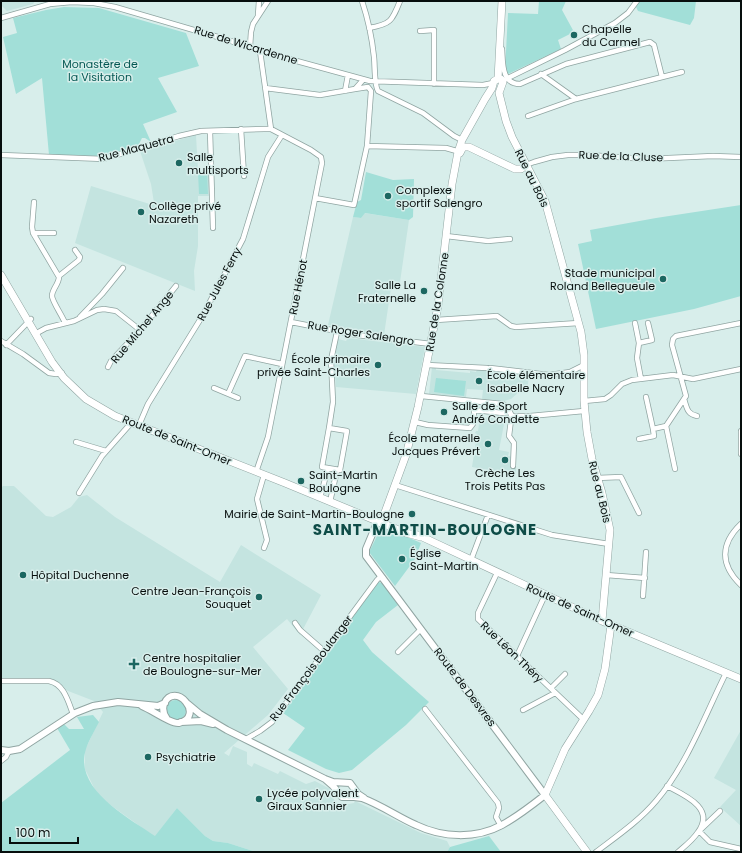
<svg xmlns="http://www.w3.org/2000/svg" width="742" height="853" viewBox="0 0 742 853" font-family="Poppins,sans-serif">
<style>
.built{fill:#c4e4e0}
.green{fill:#a2dfd8}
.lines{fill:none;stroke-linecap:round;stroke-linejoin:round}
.minor-casing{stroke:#90a5a2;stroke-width:6}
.tertiary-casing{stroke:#90a5a2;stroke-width:8}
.secondary-casing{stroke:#90a5a2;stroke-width:8}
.minor{stroke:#fff;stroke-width:4.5}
.tertiary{stroke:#fff;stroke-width:6}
.secondary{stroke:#fff;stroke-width:7}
.poi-dot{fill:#1c6761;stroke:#d8eeeb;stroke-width:1.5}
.labels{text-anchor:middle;stroke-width:3;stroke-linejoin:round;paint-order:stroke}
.poi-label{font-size:11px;fill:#070e0d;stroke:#d8eeeb;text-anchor:start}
.street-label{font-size:11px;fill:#070e0d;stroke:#d8eeeb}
.park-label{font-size:11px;fill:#045853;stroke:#d8eeeb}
.district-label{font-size:15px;font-weight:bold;letter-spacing:1px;fill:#0e4c47;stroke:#d8eeeb}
</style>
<rect width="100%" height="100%" fill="#d8eeeb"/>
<path class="built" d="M1 1H35L33 4 7 11 1 5Z
M196 135 198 171H209L210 196H198V246L194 271 195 291 75 243 91 186 153 205 154 203 151 184 140 151Z
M364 213 409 220 400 282 392 281 384 335 328 325 353 217 361 218Z
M348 338 425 347 416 394 336 387 334 362 338 339 346 341Z
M432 367H436V370L470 373V371L476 372 477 369 490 371V373L508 375 524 377 525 375H529L528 384 511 399 504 401 482 399 483 390 467 389 466 397 429 394Z
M480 417 505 419 499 450 509 452 508 456 513 457 511 467 516 468V475L472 467 477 434 475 433 476 431H478Z
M3 486H14L46 516 53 517 71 507 79 497 87 495 115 517 220 582 241 545 321 595 300 635 287 619 253 647 288 689 268 715 224 753 229 756 233 746 247 752V764L252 767 254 763 278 774 280 771 306 784 315 781 330 789 332 797 337 803 344 805 354 803 355 801 421 833 447 841 450 847 447 852H256L228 843 213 841 205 836 177 808 155 837 102 799 95 790 85 769V750L103 712 94 701 50 684 1 682V488Z
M741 730V826L720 807 736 790 714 778Z"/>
<path class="green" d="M539 1H566L562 10 574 32 558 40 561 49 508 74 505 71 508 13 538 14Z
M640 1H696L694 18 690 25 638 11 636 7Z
M64 7 99 8 186 33 199 66 158 78 177 112 143 124 151 142 145 138H142L138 146 101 156 49 155 42 78 16 94 3 37 17 33 13 18 46 10Z
M198 172H207L208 194H199Z
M366 172 393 180 414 179 413 217 409 220 365 213 361 218 353 217 357 202 361 200Z
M741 205V296L694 309 596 329 578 244 592 241 590 230 656 218Z
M436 378 466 381 464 396 434 392Z
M382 526 421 543 415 559 395 586 369 552Z
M379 581 380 583 382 582 398 605 376 622 363 640 372 652 429 702 406 725 352 770 339 773 326 769 288 750 305 728 283 713Z
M166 710a10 10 0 1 1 20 0a10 10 0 1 1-20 0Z
M93 715 99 722C95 730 89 740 86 749 73 789 129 818 155 836L177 808 205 836 213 841 228 843 256 852H1V803L70 750 57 728 64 724 69 729H84L77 717Z
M489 836 501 852H447L450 847Z"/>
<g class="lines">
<g class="minor-casing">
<path id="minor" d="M362 1C368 19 372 38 374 57 375 65 374 84 378 91L423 113 454 136 462 140
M258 15 259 1
M1 18 50 4 72 2 94 3 115 7 228 40 260 51 370 81 483 85 493 83
M369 28C391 24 392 21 400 1
M420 31 434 30V84
M250 47 251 32 253 24 268 1
M502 49C503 62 501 84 520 84L566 64 650 42 654 45 662 77
M260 51 271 129
M541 74 576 99
M506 79 565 50 615 23 628 13 637 1
M265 88 320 95 355 89 363 80
M345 91 348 75
M528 116 576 99 682 72
M241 129 244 176
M210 131 213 228
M367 146 446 148 460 152
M1 155 104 159 179 136 201 131 264 129H271L311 150 321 157 322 163 268 437 256 472
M526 165 534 162 552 157 568 155H588L646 159 713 156 741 157
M315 198 354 205 367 146 371 91 368 87 355 89
M34 202 32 227 33 233 59 277C59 284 52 289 52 296 52 301 63 317 65 323
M33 233H54
M446 236 488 241 510 239
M59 276 79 260 80 257 75 250
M80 317 102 294 123 268
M436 320 497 316 511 326 516 327 579 323
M291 322 357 335 431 344
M635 323 639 343 637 358 641 379
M35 334 46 328 74 321 97 310 104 309 116 311 140 330
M1 341 23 354 49 373 56 374 62 373
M639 343 652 340 648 323
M6 345 31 319
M427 365 487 368
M108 367 111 361 142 328 176 286
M490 368 549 375 570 372 584 365
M214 388 238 398
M228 394 245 356 282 364
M421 396 503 404 507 407 511 414V420L509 436 514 443 513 466
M646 397 653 429
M684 399C687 408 687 414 697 416
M584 401 605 399 611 395 622 384 632 380 673 375 693 379 741 369
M474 410 503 413 510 412
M511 416H530L584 411
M415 422 428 425 470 428 473 424 475 402
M139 425 148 404 203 315 243 239 268 157 282 135
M329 428 347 431 340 470 322 467Z
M329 428 333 402 331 360 337 332
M741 431V454
M639 439 654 436 653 429 666 426
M76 442 106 451
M675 469 666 426 686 396 672 345 673 339 676 336 741 323
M264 475 257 499 267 540 264 548
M597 478 621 477 639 513
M395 485 552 535 609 544
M79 493 102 456 132 422
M320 498 328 468
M330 502 337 470
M741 524C720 544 720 565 741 585
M471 560 488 515
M497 573 478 613V619L584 720
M606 575 645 578
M643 596 646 552
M295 623 300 630 324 651
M398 652 421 629
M517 656 545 595
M1 681H49C64 684 68 701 73 714
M551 688 565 674
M425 709 498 803 499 808 496 817 501 826
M523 710 555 693
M246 739 260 731 272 722 377 580 379 578H383
M1 761 6 757 9 751
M667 786C684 795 716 808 698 832 693 840 685 846 678 852
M720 811 699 831 710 842 741 849
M596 852C617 836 639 821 656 801 687 765 705 715 726 673"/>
</g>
<g class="tertiary-casing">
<path id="tertiary" d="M188 704 200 714 227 730 325 779 333 782 350 783 358 794 364 798
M142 706C152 710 171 724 179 723 206 716 175 680 164 704 162 710 164 715 167 719
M181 722 201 721 213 724
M1 750 9 751 20 749 75 713 93 706 118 702 158 706 165 703
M325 779 333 786 342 797H354L362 798C381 805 398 817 416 825 443 838 476 839 502 825 517 817 531 806 545 795L366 556V549L379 518"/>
</g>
<g class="secondary-casing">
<path id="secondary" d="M498 79H501L503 82 499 93 506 121 512 137 545 201 581 332 584 355V401L587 432 592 459 602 493 610 530 602 621
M498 79 502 1
M460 153 463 147H469L515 169H521L526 165
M1 275 52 362 64 378 86 399 115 416 285 483 406 533 421 537
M381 523 406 455 418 407 438 306 452 184 458 152 462 140 485 99 492 88 494 81 498 79
M418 535 602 621 741 679
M587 852 545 795 565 749 589 711 598 695 605 669 611 625"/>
</g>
<use href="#minor" class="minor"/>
<use href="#tertiary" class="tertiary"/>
<use href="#secondary" class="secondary"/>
</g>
<g class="poi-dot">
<circle cx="574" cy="35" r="4"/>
<circle cx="179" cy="163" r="4"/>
<circle cx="388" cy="196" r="4"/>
<circle cx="141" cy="212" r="4"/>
<circle cx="663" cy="279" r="4"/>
<circle cx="424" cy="291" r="4"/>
<circle cx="378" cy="365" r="4"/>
<circle cx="479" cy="381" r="4"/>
<circle cx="444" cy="412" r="4"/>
<circle cx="488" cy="444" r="4"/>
<circle cx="505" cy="460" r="4"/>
<circle cx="301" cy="481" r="4"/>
<circle cx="412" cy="514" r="4"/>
<circle cx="402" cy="559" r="4"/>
<circle cx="23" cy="575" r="4"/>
<circle cx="259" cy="597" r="4"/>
<path d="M132 658h4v4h4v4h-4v4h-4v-4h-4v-4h4z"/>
<circle cx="148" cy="757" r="4"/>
<circle cx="259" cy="799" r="4"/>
</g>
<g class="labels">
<g class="poi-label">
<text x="582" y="33">Chapelle<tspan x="582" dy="13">du Carmel</tspan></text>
<text x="187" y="161">Salle<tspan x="187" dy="13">multisports</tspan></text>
<text x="396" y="194">Complexe<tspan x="396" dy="13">sportif Salengro</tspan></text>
<text x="149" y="210">Collège privé<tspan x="149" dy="13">Nazareth</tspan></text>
<text x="655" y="277" text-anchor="end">Stade municipal<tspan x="655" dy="13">Roland Bellegueule</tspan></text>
<text x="416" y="289" text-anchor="end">Salle La<tspan x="416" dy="13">Fraternelle</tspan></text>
<text x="370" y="363" text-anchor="end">École primaire<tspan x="370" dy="13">privée Saint-Charles</tspan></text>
<text x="487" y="379">École élémentaire<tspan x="487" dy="13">Isabelle Nacry</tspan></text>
<text x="452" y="410">Salle de Sport<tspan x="452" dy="13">André Condette</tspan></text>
<text x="480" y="442" text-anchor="end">École maternelle<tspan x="480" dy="13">Jacques Prévert</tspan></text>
<text x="505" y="477" text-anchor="middle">Crèche Les<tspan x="505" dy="13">Trois Petits Pas</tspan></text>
<text x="309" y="479">Saint-Martin<tspan x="309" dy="13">Boulogne</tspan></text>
<text x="404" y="518" text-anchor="end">Mairie de Saint-Martin-Boulogne</text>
<text x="410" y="557">Église<tspan x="410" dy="13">Saint-Martin</tspan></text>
<text x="31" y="579">Hôpital Duchenne</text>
<text x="251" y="595" text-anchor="end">Centre Jean-François<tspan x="251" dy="13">Souquet</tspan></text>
<text x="143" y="662">Centre hospitalier<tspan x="143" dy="13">de Boulogne-sur-Mer</tspan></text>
<text x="156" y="761">Psychiatrie</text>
<text x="267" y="797">Lycée polyvalent<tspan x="267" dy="13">Giraux Sannier</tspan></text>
</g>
<g class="street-label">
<text transform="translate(246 45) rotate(17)" y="4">Rue de Wicardenne</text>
<text transform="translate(136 148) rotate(-15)" y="4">Rue Maquetra</text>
<text transform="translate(621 156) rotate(2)" y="4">Rue de la Cluse</text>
<text transform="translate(532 178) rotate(64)" y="4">Rue au Bois</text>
<text transform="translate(219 284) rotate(-62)" y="4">Rue Jules Ferry</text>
<text transform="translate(298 287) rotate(-79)" y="4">Rue Hénot</text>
<text transform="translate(437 302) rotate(-81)" y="4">Rue de la Colonne</text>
<text transform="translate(142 327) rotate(-50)" y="4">Rue Michel Ange</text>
<text transform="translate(361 333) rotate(9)" y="4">Rue Roger Salengro</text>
<text transform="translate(177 440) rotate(22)" y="4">Route de Saint-Omer</text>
<text transform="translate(600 492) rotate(76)" y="4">Rue au Bois</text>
<text transform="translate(580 610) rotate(24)" y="4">Route de Saint-Omer</text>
<text transform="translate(512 652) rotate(44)" y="4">Rue Léon Théry</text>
<text transform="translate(311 668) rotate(-53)" y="4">Rue François Boulanger</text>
<text transform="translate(465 687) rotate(53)" y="4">Route de Desvres</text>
</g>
<g class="park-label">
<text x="100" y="68">Monastère de<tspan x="100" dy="13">la Visitation</tspan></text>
</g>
<g class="district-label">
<text x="425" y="535">SAINT-MARTIN-BOULOGNE</text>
</g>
</g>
<rect width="742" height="853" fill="none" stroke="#070e0d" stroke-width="4"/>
<path d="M10 837v6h68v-6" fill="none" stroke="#070e0d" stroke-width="2"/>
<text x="16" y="837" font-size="12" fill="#070e0d" stroke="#d8eeeb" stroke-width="3" paint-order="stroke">100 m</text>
</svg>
